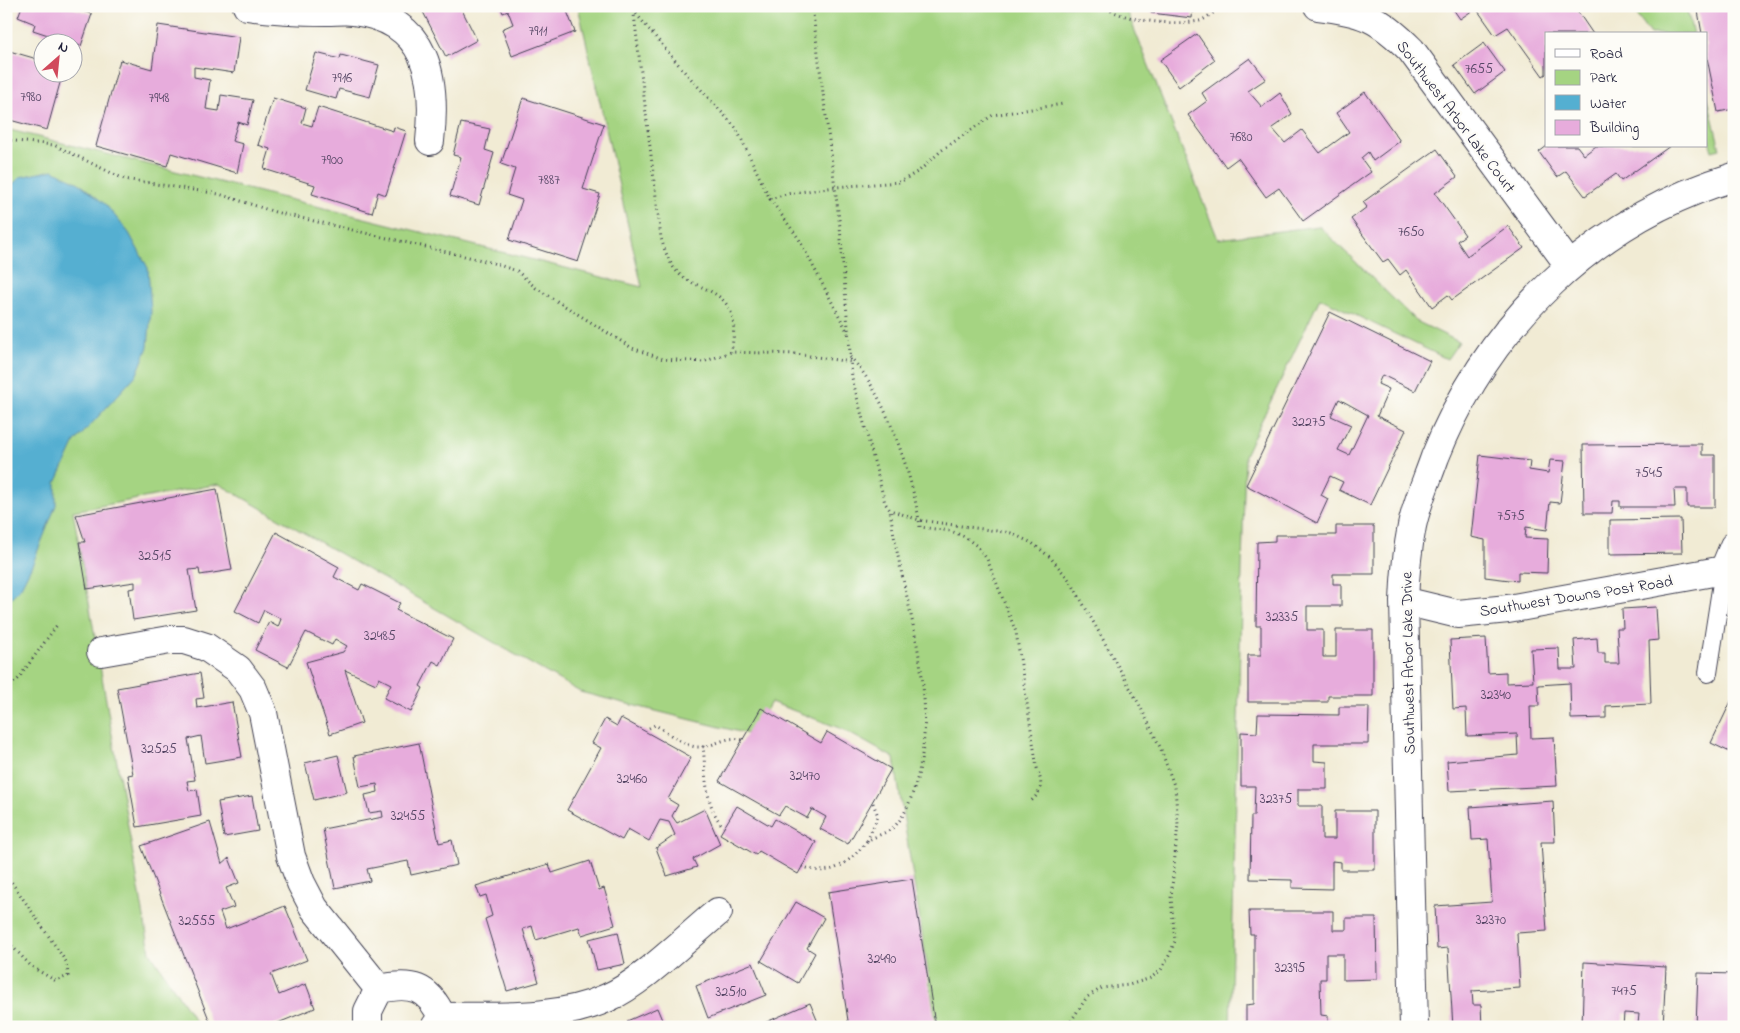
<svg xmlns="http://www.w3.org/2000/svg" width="1740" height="1033" viewBox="0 0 1740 1033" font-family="'Indie Flower',sans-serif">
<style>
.green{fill:#a5d482;stroke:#647b5e}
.water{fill:#54afd1;stroke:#3b6886}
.building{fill:#e7acdc;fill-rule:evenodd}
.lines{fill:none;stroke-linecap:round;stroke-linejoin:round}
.lane-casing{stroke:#414052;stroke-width:20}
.street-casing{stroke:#414052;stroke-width:30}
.path{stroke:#414052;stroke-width:3;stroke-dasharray:1 4;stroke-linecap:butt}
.lane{stroke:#fff;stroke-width:18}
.street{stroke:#fff;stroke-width:28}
.labels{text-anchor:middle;stroke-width:5;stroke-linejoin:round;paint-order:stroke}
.number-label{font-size:14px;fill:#534463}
.street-label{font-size:16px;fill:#22223b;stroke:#fdfcf7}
</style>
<rect width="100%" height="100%" fill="#fdfcf7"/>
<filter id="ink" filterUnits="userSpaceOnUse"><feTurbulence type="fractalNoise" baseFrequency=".02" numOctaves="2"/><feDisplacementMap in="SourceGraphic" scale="10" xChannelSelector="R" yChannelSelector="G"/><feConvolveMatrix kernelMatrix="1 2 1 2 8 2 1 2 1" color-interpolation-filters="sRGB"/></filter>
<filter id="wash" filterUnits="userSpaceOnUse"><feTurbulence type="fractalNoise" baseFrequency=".0096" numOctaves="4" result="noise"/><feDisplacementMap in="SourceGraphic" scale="20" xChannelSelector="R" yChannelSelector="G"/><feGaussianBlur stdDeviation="1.12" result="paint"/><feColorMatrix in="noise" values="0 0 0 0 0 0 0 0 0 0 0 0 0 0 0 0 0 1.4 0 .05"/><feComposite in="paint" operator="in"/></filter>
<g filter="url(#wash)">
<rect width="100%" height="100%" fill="#f1ebd4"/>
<path class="green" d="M578 6H1125L1218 239 1319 226 1416 321 1459 342 1447 359 1320 298 1245 455 1230 1027H937L894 758 842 729 771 702 752 735 580 692 219 484 73 511 150 952 199 1027H6V129L642 287Z
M1630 6H1686L1693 34H1650Z
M1706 91 1720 149 1712 151 1706 130Z"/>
<path class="water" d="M53 170 79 183 106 205 129 233 148 268 151 311 148 347 137 374 75 442 56 483V505L33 563 21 587 6 603V191L20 177Z"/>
<g id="blocks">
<path class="building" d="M22 6H66L92 14 81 46 33 30 35 24 18 17Z
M420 6H460L477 40 446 57Z
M500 6H565L575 32 512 56 502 29 513 24 508 11 503 13Z
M1151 6H1193L1192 18 1151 13Z
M1451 6H1574L1593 34H1546V74L1543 76 1508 27 1495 35 1476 8 1460 19Z
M1722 6H1734V109L1718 112 1706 53V34H1702L1698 11Z
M158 25 239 37 234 73 194 67V77L210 80 206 109 219 111 221 95 253 100 247 125 238 122 232 141 243 144 237 173 171 153 167 166 96 146 120 60 152 69Z
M1197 34 1215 60 1179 87 1160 60Z
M1484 43 1505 72 1475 94 1454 65Z
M6 50 37 59 39 51 42 52V72H63L47 130 6 119Z
M316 53 340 59 341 55 379 65 370 97 339 89 336 99 305 90Z
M1250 58 1266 79 1248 91 1262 107 1280 93 1292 114 1272 128 1285 143 1302 130 1320 153 1349 132 1336 113 1365 92 1400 141 1373 161 1368 152 1361 158 1371 172 1303 221 1279 188 1266 197 1238 158 1226 167 1188 115 1207 101 1202 93Z
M273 98 306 108 302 123 312 126 318 107 393 131 394 127 406 131 386 195 378 192 372 213 312 194 315 185 264 169 270 149 258 145Z
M523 98 604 124 583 189 600 194 578 262 509 240 522 200 507 195 515 169 501 164Z
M461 123 490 129 485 150 494 153 479 205 450 196 461 157 453 155Z
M1547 146H1577L1584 155 1596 146H1670L1621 181 1616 174 1585 196 1566 171 1557 177 1539 152Z
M1437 149 1457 177 1435 193 1465 235 1457 241 1467 256 1508 226 1524 248 1452 300 1448 295 1432 307 1406 270 1400 275 1388 259 1383 262 1351 219 1367 207 1363 202Z
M1330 312 1430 361 1415 391 1382 375 1378 384 1389 389 1377 416 1406 430 1370 505 1339 490 1343 482 1330 476 1321 495 1328 499 1317 523 1246 485ZM1339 399 1368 415 1349 455 1338 450 1351 425 1331 416Z
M1702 444V455H1715V507H1687V489H1674L1675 507H1620V501H1613L1612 513H1584L1583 445Z
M1480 455 1530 461 1529 470 1548 473 1550 460 1565 461 1560 503 1550 502 1547 530 1526 527 1525 538 1548 539 1547 573 1518 572V581L1485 577V540L1471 537Z
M217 489 232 570 200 575 199 569 189 570 196 610 133 620 129 589 135 588V582L87 589 79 542H85L76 515Z
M1681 519 1682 553 1610 554V520Z
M1336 526H1374V574H1333V584H1341V606H1307V630H1323V657H1336V630H1373V696H1328V702H1248V655H1261V626H1256L1257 542 1275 541V535H1336Z
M276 532 339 567 334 577 359 590 362 584 400 603 396 610 453 639 440 665 433 661 420 686 423 688 411 712 384 698 391 684 379 678 376 684 345 670 362 723 330 734 306 662 343 652 347 646 335 639 332 645 306 632 288 667 255 650 269 622 278 627 281 619 264 610 258 623 235 611Z
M1656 607 1658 640 1649 641 1651 704 1606 706V718L1571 719 1570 683 1538 685 1539 706H1530L1531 738 1554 737 1557 786 1449 791 1447 761 1518 755 1517 734 1467 736 1466 708 1453 709 1450 640 1486 638 1488 673 1506 672V683L1533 682 1531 649 1559 648 1560 669H1576L1574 640 1597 638 1598 653H1605V663H1619L1617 628H1623L1622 609Z
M200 673 204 698 196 699 197 708 232 702 242 757 205 763 201 736 188 739 195 780 187 781 189 791 197 789 201 816 137 827 128 775 133 774 117 688Z
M1734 695V754L1711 743Z
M1339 707H1369L1368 744H1314V761L1327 762V789H1298V806H1322V839H1335V811H1375V870H1341V862L1332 861V889L1292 888V880L1250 879 1251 816H1254L1255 786H1241V732L1257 733 1258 714 1339 715Z
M761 708 821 743 827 732 891 769 848 844 820 829 826 817 812 809 807 818 785 806 779 815 719 781Z
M621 718 691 757 668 799 678 805 672 816 677 823 705 809 720 844 693 859 697 867 667 876 656 848 675 835 669 822 660 820 649 841 628 829 622 840 567 810 601 748 592 743 605 719 617 726Z
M419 743 439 843 452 840 457 865 411 875 408 861 367 869 370 881 335 888 323 829 383 817 382 811 369 813 365 795 378 792 377 784 360 787 354 756Z
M338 755 347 792 314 800 305 763Z
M252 796 258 831 224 837 218 802Z
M1553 801 1555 842H1541L1547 931 1517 933 1520 988 1472 991 1473 1005H1481L1482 1027H1453L1448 948 1437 949 1435 906 1492 902 1488 839 1472 840 1470 807Z
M737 806 771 826 775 819 816 842 798 874 759 851 756 855 720 834Z
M210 822 222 864 229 858 239 883 226 888 234 907 220 912 226 929 285 906 307 960 271 974 279 995 306 984 315 1008 268 1027H212L141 846Z
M590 861 599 890 604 888 615 925 582 935 579 927 536 940 532 926 523 929 539 982 507 991 485 919 492 916 486 895 480 897 476 886 549 864 552 873Z
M912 879 935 1024 919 1027H849L828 892Z
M796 902 824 918 807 948 815 953 798 983 761 961Z
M1249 911H1333V930H1346V918H1376L1377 979 1343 980V954H1326V979H1320L1321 1015 1328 1016V1027H1246V1005L1254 1004V934H1250Z
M618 932 625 964 597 970 589 939Z
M1584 962 1666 967 1663 1026 1638 1024 1639 1014 1624 1013 1623 1027H1582Z
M753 963 766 995 708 1018 696 986Z
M1698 973 1734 974 1731 1027H1696Z
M810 1003 820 1027H755Z
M657 1008 665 1027H630L627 1021Z"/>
</g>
</g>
<g filter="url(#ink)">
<use href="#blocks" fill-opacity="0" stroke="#414052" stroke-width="1"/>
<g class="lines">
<g class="lane-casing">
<path id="lane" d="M1708 673 1724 570"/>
</g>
<g class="street-casing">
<path id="street" d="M247 6C273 10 301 11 327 11 336 11 346 10 354 11 428 20 437 78 430 141
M1318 6C1363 11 1379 18 1411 50L1569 265
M1404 601 1458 614 1508 609 1724 570 1734 546
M101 652 170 640H184L206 647 238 669 253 689 263 713 291 856 301 883 314 908 379 989
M379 989C411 982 428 986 442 1017L435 1027
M442 1017C497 1016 556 1021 607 998 642 983 687 937 718 912
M368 1027V1011L379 989
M1414 1027 1404 601C1405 575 1407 551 1412 526 1417 502 1427 480 1435 457 1488 324 1595 218 1734 177"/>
</g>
<path class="path" d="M633 6 661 238C665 252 671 269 684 278 691 283 701 286 708 290 737 304 736 325 731 352
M812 6 840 227 852 378 885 503 890 510 919 520 1011 533 1032 543 1050 557 1071 582 1139 704 1160 747 1175 788 1178 824 1171 898 1175 941 1170 954 1161 970 1151 978 1129 985 1102 988 1087 997 1067 1027
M1102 6C1126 21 1171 26 1199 21 1204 20 1211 14 1216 11
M633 10 683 70 736 128 770 199 786 194 835 187 900 182 919 171 942 150 993 115 1063 104
M6 140 54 145 124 179 219 194 275 212 490 262 517 271 536 288 632 348 663 359 703 362 731 352 796 354 851 362
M770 199 799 239 848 333
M850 357C884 390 914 479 920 527L951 531 965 537 977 546 987 559 1016 632 1037 768C1042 783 1044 790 1030 802
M6 689 18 679 57 625
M649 728 655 725C668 732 683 746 697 747 714 748 726 734 743 740
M703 746C706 772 704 807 724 827
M873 803 878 816 867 841C875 836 887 833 894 827 906 815 911 798 916 783 942 690 902 602 890 510
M802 866C831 879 849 863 867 841
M6 874 67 963 68 976 56 981 32 967 6 940"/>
<use href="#lane" class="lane"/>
<use href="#street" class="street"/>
</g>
</g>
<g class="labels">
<g class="number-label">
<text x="538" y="35">7911</text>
<text x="1479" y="73">7655</text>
<text x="342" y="82">7916</text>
<text x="31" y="101">7980</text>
<text x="159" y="102">7948</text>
<text x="1241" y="141">7680</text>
<text x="332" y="164">7900</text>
<text x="549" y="184">7887</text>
<text x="1411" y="236">7650</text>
<text x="1309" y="426">32275</text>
<text x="1649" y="477">7545</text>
<text x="1511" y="520">7575</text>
<text x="155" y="560">32515</text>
<text x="1282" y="621">32335</text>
<text x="380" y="640">32485</text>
<text x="1496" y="699">32340</text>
<text x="159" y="753">32525</text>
<text x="805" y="780">32470</text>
<text x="632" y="783">32460</text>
<text x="1276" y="803">32375</text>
<text x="408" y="820">32455</text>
<text x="1491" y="924">32370</text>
<text x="197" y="925">32555</text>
<text x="882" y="963">32490</text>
<text x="1290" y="972">32395</text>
<text x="1624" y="995">7475</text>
<text x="731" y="996">32510</text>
</g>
<g class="street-label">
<text transform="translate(1457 116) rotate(53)" y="6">Southwest Arbor Lake Court</text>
<text transform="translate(1576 595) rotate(-9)" y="6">Southwest Downs Post Road</text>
<text transform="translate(1407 663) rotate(-91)" y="6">Southwest Arbor Lake Drive</text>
</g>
</g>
<rect width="1740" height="1033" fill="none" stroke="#fdfcf7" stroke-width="25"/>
<rect x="1545" y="32" width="162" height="115" fill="#fdfcf7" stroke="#a5a5ac"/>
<rect x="1555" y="49" width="25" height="8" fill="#ffffff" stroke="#a5a5ac"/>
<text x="1590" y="58" font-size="15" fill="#22223b">Road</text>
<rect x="1555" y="70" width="25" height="15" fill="#a5d482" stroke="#a5a5ac"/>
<text x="1590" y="82" font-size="15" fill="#22223b">Park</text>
<rect x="1555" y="95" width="25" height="15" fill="#54afd1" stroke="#a5a5ac"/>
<text x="1590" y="108" font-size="15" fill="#22223b">Water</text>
<rect x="1555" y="120" width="25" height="15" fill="#e7acdc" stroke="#a5a5ac"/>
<text x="1590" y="132" font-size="15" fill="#22223b">Building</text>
<g transform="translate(58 58) rotate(27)"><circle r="24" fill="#fdfcf7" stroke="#a5a5ac"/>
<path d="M0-4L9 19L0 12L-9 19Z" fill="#d1495b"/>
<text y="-8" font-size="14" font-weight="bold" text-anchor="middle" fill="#22223b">N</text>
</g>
</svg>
